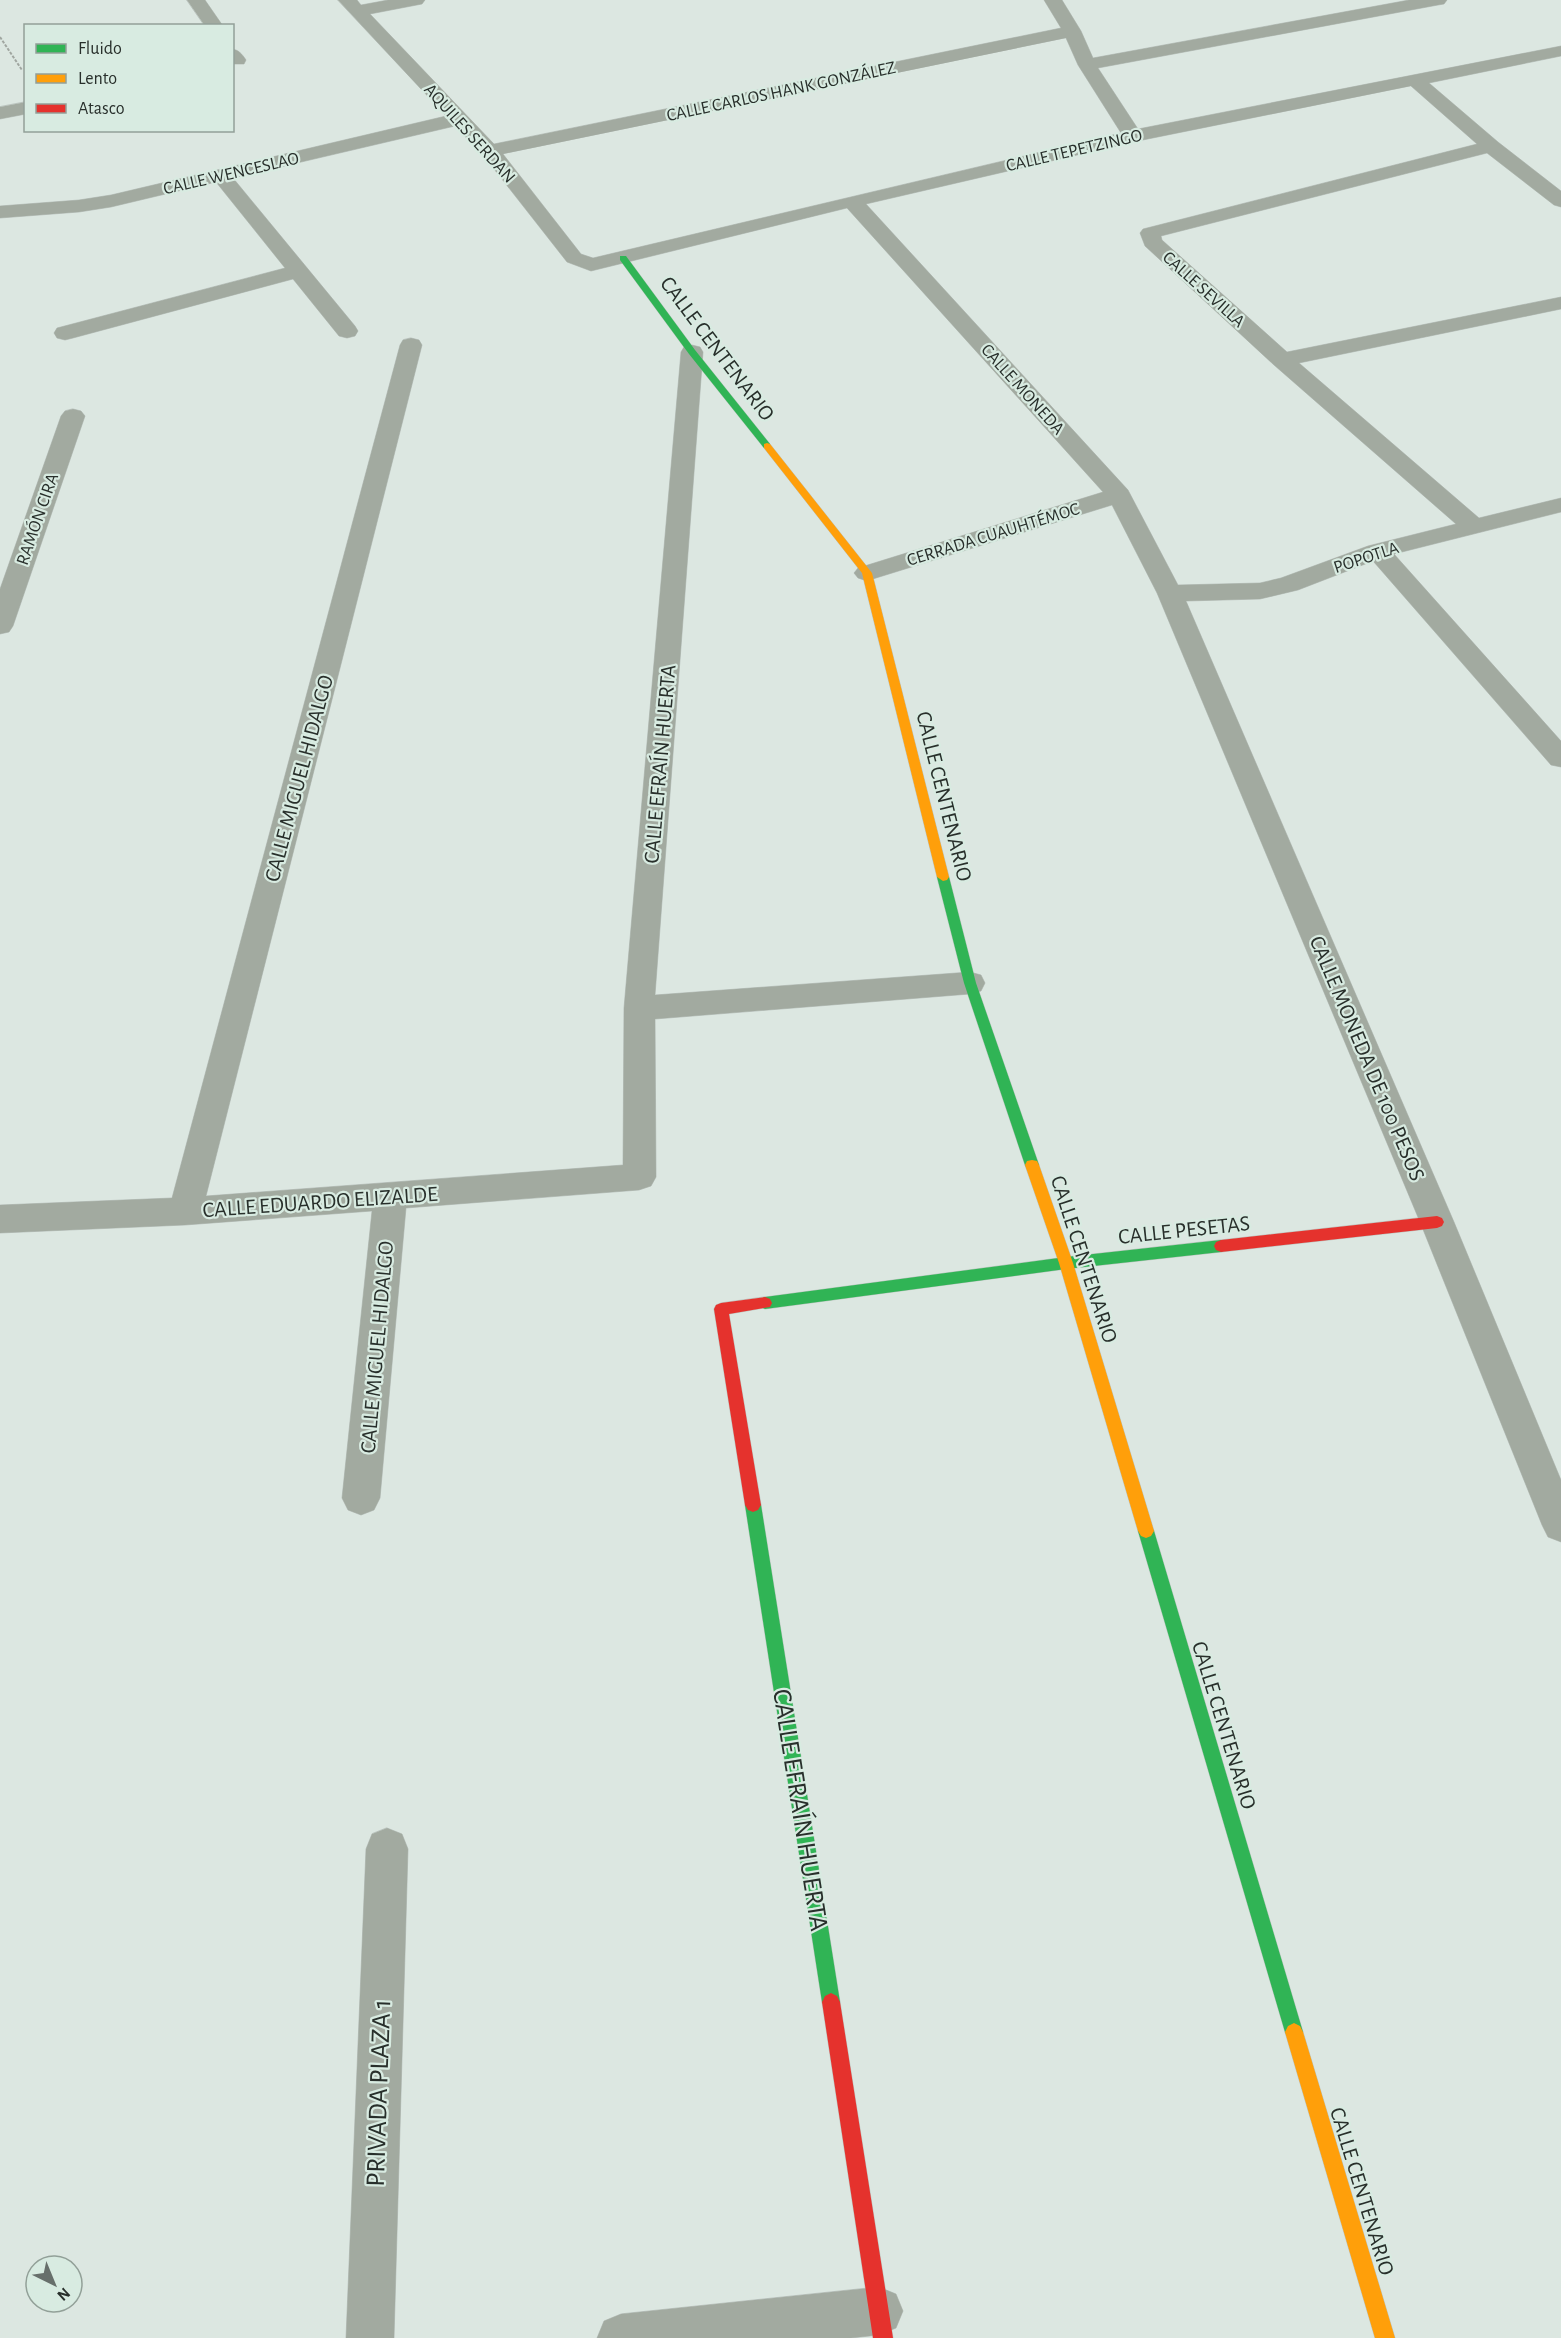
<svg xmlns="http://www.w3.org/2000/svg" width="1561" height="2338" viewBox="0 0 1561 2338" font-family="'Alegreya Sans',sans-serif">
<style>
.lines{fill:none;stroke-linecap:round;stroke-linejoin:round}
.street-casing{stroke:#bcc5c0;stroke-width:1}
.fast-casing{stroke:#bcc5c0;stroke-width:1}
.slow-casing{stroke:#bcc5c0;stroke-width:1}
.jam-casing{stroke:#bcc5c0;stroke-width:1}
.path{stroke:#a0a6a0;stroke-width:2;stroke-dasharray:3 1.5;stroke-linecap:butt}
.street{fill:#a2aaa0;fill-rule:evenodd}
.fast{fill:#30b455;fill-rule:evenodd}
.slow{fill:#ff9f0a;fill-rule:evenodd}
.jam{fill:#e5322d;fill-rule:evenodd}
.labels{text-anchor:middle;stroke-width:4.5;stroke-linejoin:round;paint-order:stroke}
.far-street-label{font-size:18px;fill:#282f2b;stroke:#d8ebe1}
.street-label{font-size:22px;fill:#282f2b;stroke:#d8ebe1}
.near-street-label{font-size:27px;fill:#282f2b;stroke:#d8ebe1}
</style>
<rect width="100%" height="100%" fill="#dce7e1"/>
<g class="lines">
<g class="street-casing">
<path id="street" d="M187 0H205L223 26H205Z
M338 0H357L361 5 388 0H425L422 4 370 14 494 144 1061 28 1044 0H1062L1081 31 1093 58 1409 0H1447L1444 4 1438 5 1098 68 1138 129 1561 46V56L1429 83 1498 142 1561 191V207L1554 205 1487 153 1161 236 1162 240 1287 352 1561 297V309L1299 363 1479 518 1561 498V512L1394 554 1561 741V767L1551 765 1373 561 1298 590 1260 599 1186 601 1454 1222 1561 1480V1542L1548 1537 1542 1525 1420 1222 1157 593 1112 505 876 578 867 581 858 578 854 573 858 568 1103 492 847 208 591 271 567 262 483 155 455 126 233 178 355 326 358 331 355 336 347 338 339 336 293 279 73 338 65 340 57 338 54 333 57 328 285 268 216 182 111 207 79 212 0 218V206L79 200 111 195 446 116ZM1066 38 1078 65 1121 133 593 258 581 254 503 154ZM1411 86 1477 144 1143 229 1140 233 1145 246 1274 365 1456 524 1368 546 1281 578 1260 583 1178 585 1128 490 866 204 1133 142Z
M232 49C239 50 242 54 246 60L244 64H232Z
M26 102V114L0 119V107Z
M411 338 419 340 422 345 206 1196 623 1165 624 1008 681 352 684 347 692 345 700 347 703 352 655 995 970 972 981 975 985 983 981 991 970 994 655 1019 656 1177 651 1186 639 1190 406 1208 380 1498 374 1510 361 1515 348 1510 342 1498 372 1211 185 1225 0 1233V1205L172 1198 400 345 403 340Z
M73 409 81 411 85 416 13 626 9 632 0 634V589L61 416 65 411Z
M387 1828 402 1834 408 1849 394 2338H346L366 1849 372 1834Z
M879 2287 896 2294 903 2311 896 2328 879 2335 851 2338H597L604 2321 621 2314Z"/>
</g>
<g class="fast-casing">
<path id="fast" d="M620 256H626L695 350 770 444V448H764L689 354 620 260Z
M943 873 949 877 976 983 1039 1165 1037 1169H1027L1025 1165 964 983 937 877Z
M1221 1240 1226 1242 1228 1246 1226 1250 1221 1252 1066 1269 765 1309 760 1307 758 1303 760 1299 765 1297 1066 1257Z
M753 1498 758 1500 761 1505 840 2002 837 2008 831 2011 825 2008 822 2002 745 1505 748 1500Z
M1146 1524 1151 1526 1154 1531 1303 2032 1300 2038 1294 2041 1288 2038 1285 2032 1138 1531 1141 1526Z"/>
</g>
<g class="slow-casing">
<path id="slow" d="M767 443 770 444 872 573 949 877 947 880 943 881 937 877 862 573 764 448V444Z
M1032 1160 1037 1161 1039 1165 1073 1263 1154 1531 1151 1536 1146 1538 1141 1536 1138 1531 1059 1263 1025 1165 1027 1161Z
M1294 2023 1300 2026 1303 2032 1395 2338H1375L1285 2032 1288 2026Z"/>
</g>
<g class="jam-casing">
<path id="jam" d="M1437 1216 1442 1218 1444 1222 1442 1226 1437 1228 1221 1252 1216 1250 1214 1246 1216 1242 1221 1240Z
M765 1297 770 1299 772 1303 770 1307 729 1314 761 1505 758 1510 753 1512 748 1510 745 1505 714 1309 716 1305 721 1303Z
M831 1993 837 1996 840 2002 893 2338H873L822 2002 825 1996Z"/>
</g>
<path class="path" d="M0 37 22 70"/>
<use href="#street" class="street"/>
<use href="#fast" class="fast"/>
<use href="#slow" class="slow"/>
<use href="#jam" class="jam"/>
</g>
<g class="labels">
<g class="far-street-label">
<text transform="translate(781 91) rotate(-12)" y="6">CALLE CARLOS HANK GONZÁLEZ</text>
<text transform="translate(470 133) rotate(48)" y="6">AQUILES SERDAN</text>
<text transform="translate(1074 150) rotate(-13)" y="6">CALLE TEPETZINGO</text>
<text transform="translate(231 173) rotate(-13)" y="6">CALLE WENCESLAO</text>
<text transform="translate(1204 289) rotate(42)" y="6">CALLE SEVILLA</text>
<text transform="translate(1023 389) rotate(48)" y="6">CALLE MONEDA</text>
<text transform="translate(37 519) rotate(-71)" y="6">RAMÓN CIRA</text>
<text transform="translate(993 534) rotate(-17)" y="6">CERRADA CUAUHTÉMOC</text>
<text transform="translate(1366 557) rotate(-18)" y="6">POPOTLA</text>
</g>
<g class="street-label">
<text transform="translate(718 348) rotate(53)" y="8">CALLE CENTENARIO</text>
<text transform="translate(659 764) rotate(-85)" y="8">CALLE EFRAÍN HUERTA</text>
<text transform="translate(298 778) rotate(-75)" y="8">CALLE MIGUEL HIDALGO</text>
<text transform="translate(945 796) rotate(76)" y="8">CALLE CENTENARIO</text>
<text transform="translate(1368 1058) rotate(67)" y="8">CALLE MONEDA DE 100 PESOS</text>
<text transform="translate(320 1201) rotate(-4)" y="8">CALLE EDUARDO ELIZALDE</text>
<text transform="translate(1184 1229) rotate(-6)" y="8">CALLE PESETAS</text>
<text transform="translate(1085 1259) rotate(72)" y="8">CALLE CENTENARIO</text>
<text transform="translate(376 1347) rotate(-85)" y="8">CALLE MIGUEL HIDALGO</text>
<text transform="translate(1225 1725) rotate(73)" y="8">CALLE CENTENARIO</text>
<text transform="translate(1363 2191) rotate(73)" y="8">CALLE CENTENARIO</text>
</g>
<g class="near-street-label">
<text transform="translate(801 1810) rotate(81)" y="9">CALLE EFRAÍN HUERTA</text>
<text transform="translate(378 2093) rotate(-88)" y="9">PRIVADA PLAZA 1</text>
</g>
</g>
<rect x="24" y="24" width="210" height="108" fill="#d8ebe1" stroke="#92a098" stroke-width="1.5"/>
<rect x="36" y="44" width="30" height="9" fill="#30b455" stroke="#92a098" stroke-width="1.5"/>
<text x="78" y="54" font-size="18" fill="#282f2b">Fluido</text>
<rect x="36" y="74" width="30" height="9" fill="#ff9f0a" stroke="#92a098" stroke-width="1.5"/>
<text x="78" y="84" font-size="18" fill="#282f2b">Lento</text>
<rect x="36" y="104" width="30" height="9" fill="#e5322d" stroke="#92a098" stroke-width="1.5"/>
<text x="78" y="114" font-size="18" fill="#282f2b">Atasco</text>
<g transform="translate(54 2284) rotate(137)"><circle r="28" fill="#d8ebe1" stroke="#92a098" stroke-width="1.5"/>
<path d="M0-4.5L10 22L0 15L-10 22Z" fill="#676f6b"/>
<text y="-9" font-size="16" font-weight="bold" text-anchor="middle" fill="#282f2b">N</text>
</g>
</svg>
